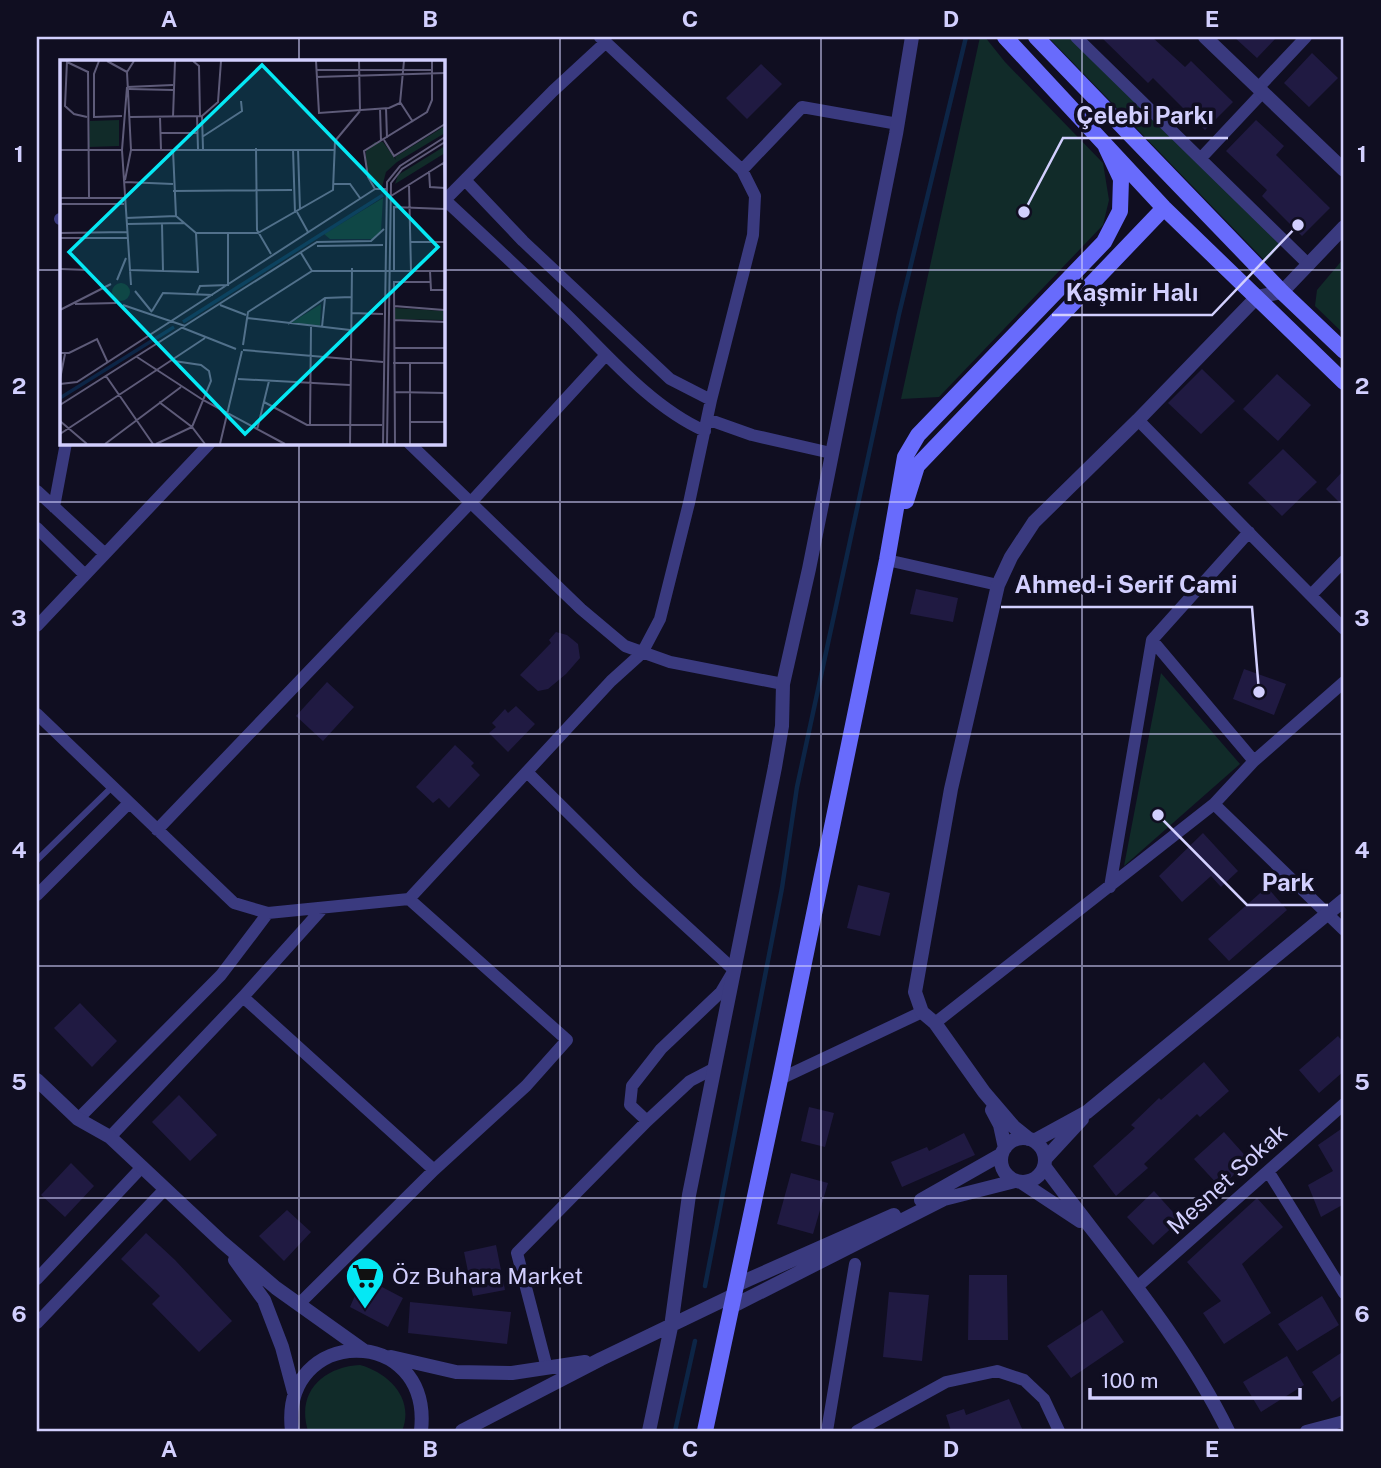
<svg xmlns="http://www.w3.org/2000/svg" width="1381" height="1468" viewBox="0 0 1381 1468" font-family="'Public Sans',sans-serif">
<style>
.green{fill:#112b29}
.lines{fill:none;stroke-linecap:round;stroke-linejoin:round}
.stream{stroke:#0d2546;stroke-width:4.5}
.building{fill:#201a42}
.service{stroke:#3a3a7f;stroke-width:6}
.minor{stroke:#3a3a7f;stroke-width:12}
.tertiary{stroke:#3a3a7f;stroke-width:14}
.secondary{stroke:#686bfc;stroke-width:16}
.grid{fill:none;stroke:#d2cffe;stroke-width:2;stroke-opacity:0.55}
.labels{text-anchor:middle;stroke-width:7;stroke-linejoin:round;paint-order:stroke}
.street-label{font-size:23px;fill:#d2cffe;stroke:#100e21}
.poi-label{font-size:23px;fill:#d2cffe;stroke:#100e21;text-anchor:start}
.inset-river{fill:none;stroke:#0d2546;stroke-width:3.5}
.inset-road{fill:none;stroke:#5e5b79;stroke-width:2}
.view{fill:#05e8f4;fill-opacity:0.15;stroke:#05e8f4;stroke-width:3.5}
.inset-edge{fill:none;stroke:#d2cffe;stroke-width:3.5}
.leader{fill:none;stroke:#d2cffe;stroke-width:2.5}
.callout-dot{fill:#d2cffe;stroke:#100e21;stroke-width:2.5}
.callout-label{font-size:24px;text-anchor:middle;font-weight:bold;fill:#d2cffe;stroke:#100e21;stroke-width:7;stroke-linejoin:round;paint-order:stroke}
.neatline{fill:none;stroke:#d2cffe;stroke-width:2.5}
.grid-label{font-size:23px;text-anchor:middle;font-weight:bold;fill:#d2cffe}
</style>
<rect width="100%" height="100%" fill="#100e21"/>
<path class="green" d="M980 37H985L1005 62 1103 163 1109 200 1103 225 939 397 901 399Z
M1048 37H1071L1282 243 1266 262Z
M1344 258V334L1315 306 1317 290Z
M1161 673 1240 764 1124 866Z
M360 1365C389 1373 415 1399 402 1431H308C296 1392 323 1367 360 1365Z"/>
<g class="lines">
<path class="stream" d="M705 1286 782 888 797 787 899 314 966 37
M675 1431 695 1341"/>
</g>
<path class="building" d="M1101 37H1152L1185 67 1191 61 1233 102 1205 130 1153 78 1148 83Z
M1234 37H1277L1257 58Z
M1312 53 1338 78 1309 107 1284 83Z
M761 64 782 84 747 119 726 98Z
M1256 120 1284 146 1276 155 1330 208 1302 236 1262 196 1267 190 1226 151Z
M1202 369 1235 401 1201 434 1168 403Z
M1277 374 1311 405 1278 441 1243 409Z
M1283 449 1317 482 1282 516 1248 483Z
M1344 470V507L1326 489Z
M916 589 958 598 953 622 910 614Z
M556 632 567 635 578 644 580 658 566 674 548 689 538 691 520 675 551 643 549 640Z
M1244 669 1286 684 1274 715 1233 699Z
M327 682 354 707 323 741 296 716Z
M516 706 535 724 508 752 489 733 496 727 492 723 505 709 508 713Z
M455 745 474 763 471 766 480 775 449 808 439 798 433 803 416 787Z
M1203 833 1238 871 1221 887 1211 876 1182 902 1159 876Z
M858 885 890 893 880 936 847 928Z
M1267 887 1287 910 1229 961 1208 939Z
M80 1003 117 1041 92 1067 54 1028Z
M1338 1036 1344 1043V1071L1319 1093 1299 1070Z
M1204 1062 1229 1091 1200 1117 1197 1114 1144 1164 1148 1168 1116 1196 1093 1166 1135 1128 1131 1125 1159 1098 1161 1100Z
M179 1095 217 1135 190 1161 152 1122Z
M809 1107 834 1113 825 1147 801 1141Z
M1344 1127V1204L1321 1217 1308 1185 1333 1171 1318 1145Z
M1224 1132 1250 1161 1220 1187 1194 1159Z
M964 1133 975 1155 902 1187 891 1162 927 1147 929 1151Z
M71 1163 94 1186 65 1217 41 1195Z
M791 1173 828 1183 813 1234 777 1224Z
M1154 1191 1180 1220 1153 1245 1127 1217Z
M1257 1198 1283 1227 1242 1264 1271 1313 1224 1344 1203 1313 1221 1301 1187 1262Z
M287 1210 311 1232 284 1261 259 1236Z
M146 1233 175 1260 232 1321 199 1352 152 1304 160 1296 121 1259Z
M496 1245 505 1290 473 1296 464 1252Z
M969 1275H1007L1008 1340H968Z
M363 1277 403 1298 388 1327 350 1307Z
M889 1292 929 1295 922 1361 883 1357Z
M1322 1296 1339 1325 1297 1351 1278 1324Z
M410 1302 511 1312 507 1344 408 1333Z
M1102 1310 1124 1342 1071 1378 1047 1346Z
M1344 1351V1394L1332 1402 1312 1372Z
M1287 1356 1304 1385 1261 1412 1243 1382Z
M1009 1399 1023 1431H951L946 1415 964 1409 966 1415Z"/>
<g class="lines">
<path class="service" d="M37 860 112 787"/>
<path class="minor" d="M1076 37 1309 265
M1258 88 1306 37
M1201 158 1263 92
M742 170 802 107 898 124
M465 180 523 241 670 379 711 400
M445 200C487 239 529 278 570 318 610 358 653 408 705 431
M443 202 553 91 605 43
M60 219H61
M707 419 752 435 831 453
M1138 420 1344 629
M409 443 581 609 625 646 670 662 783 684
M37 491 105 554
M54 507 66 443
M37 528 85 575
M887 560 998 585
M1311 595 1344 561
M37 626 210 443
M1152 640 1254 761
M37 714 234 903 268 913 409 899 611 681 642 653 660 619 689 503 711 400 753 235 755 196 742 170 600 37
M528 773 637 881 734 970 721 992 661 1049 632 1086 630 1105 647 1121
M1214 804 1344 930
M157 830 473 500 605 356
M1110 887 1152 640 1249 532
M37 895 129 803
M243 997 434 1170
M935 1023 1214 804 1254 761 1344 682
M780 1079 922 1012
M78 1119 221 975 268 913
M110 1137 243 997 323 908
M1268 1171 1344 1293
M37 1279 142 1167
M1138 1286 1344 1104
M299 1304 434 1170 526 1086 567 1040 409 899
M37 1323 165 1189
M547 1368 517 1253 647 1121 690 1081 715 1068
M827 1431 855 1264
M857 1431 946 1382 997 1371 1024 1380 1044 1399 1059 1431
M1306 1431 1344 1421"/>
<path class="tertiary" d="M1205 37 1344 170
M37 1080 78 1119 110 1137 222 1242 276 1288 363 1350
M992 1110 1000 1125 1005 1148
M1001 1160a22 22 0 1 1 44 0a22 22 0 1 1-44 0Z
M1029 1139 1014 1127 984 1092 935 1023 922 1012 915 992 951 789 998 585 1011 557 1034 522 1138 420 1257 297 1282 292 1344 227
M1034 1141 1087 1112 1344 900
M1045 1159 1082 1119
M1044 1166C1108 1253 1180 1333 1228 1431
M1021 1182 1080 1221
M921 1200 1002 1154
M235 1260 264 1300 282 1347 294 1392
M736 1285 894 1215
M731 1307 944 1199 1015 1181
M391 1357 456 1372 512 1373 585 1362
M292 1431C279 1325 433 1323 421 1431
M462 1431 601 1359 734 1295
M649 1431 671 1327 689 1195 775 767 782 726 783 684 809 569 896 134 912 37"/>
<path class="secondary" d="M1005 37 1164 208 1344 382
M1036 37 1282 292 1344 351
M906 501 917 466 1164 208
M705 1431 780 1079 887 560 905 457 918 435 1104 242 1120 211 1121 179 1106 147"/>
</g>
<path class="grid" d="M299 37V61M560 37V1431M821 37V1431M1082 37V1431M37 270H61M443 270H1344M299 443V1431M37 502H1344M37 734H1344M37 966H1344M37 1198H1344"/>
<defs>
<g id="supermarket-pin" transform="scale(2.0125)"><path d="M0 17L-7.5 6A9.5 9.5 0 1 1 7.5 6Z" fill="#05e8f4" stroke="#100e21"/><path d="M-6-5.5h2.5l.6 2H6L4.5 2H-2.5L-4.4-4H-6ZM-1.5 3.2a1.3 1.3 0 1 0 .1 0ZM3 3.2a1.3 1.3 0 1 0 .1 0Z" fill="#111"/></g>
</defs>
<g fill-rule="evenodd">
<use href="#supermarket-pin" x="365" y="1276"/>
</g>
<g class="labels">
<g class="street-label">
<text transform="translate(1227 1179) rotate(-42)" y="8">Mesnet Sokak</text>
</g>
<g class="poi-label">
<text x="392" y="1284">Öz Buhara Market</text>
</g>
</g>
<g transform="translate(60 60)">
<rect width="385" height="385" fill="#100e21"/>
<path d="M59 60V86L29 87 30 61ZM385 66V73L337 102 326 112 322 127 315 125 306 108V91L315 82H323L336 100 335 97ZM385 86V93L335 124 338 115ZM323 138 321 171 313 179H270L264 174ZM52 232a9 9 0 1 1 18 0a9 9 0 1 1-18 0ZM261 244 260 266 231 263ZM334 248 383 251V260L335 259Z" fill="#112b29"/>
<path class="inset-river" d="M123 262 323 135M0 338 114 267"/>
<path class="inset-road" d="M7 1 5 46 14 54 27 57M39 1 34 14V57L62 56M47 1 67 12M133 1 139 6 140 56M256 1 259 53 329 48 340 43 344 1M299 1 300 51M7 2 28 12M256 10H372M28 11 29 138M256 17 385 13M67 27 62 90 71 225M67 27 113 25M69 29 113 30M340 42 353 62M320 48 321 81M326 48 327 78M137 56 138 89M142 56 143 89M70 57 142 56 158 42 161 1M100 57 101 90M113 57 115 1M100 73H137M142 77 182 51 181 41M324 80 334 96 385 64M196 88 197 170 211 194M233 89 235 153M238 89 240 150M0 90H61M71 90H274M113 90 116 156 136 173H198L273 130 275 81 300 51M384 102 385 126M369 111 370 127 385 128M65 120 71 90 67 12 74 1M65 122 113 124M274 124H290L300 138M349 124 351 211M326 129H315L308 117 304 91 367 52 372 40V1M113 131 232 130M331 136 385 102M0 138H64M0 144H64M237 152 248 172M66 158 116 156M67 164 124 163M102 164 103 211M0 173 67 172M0 178H67M351 182H385M257 186 323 185M241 193 252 211M0 209 27 210M69 210 138 212 136 173M334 211V147L385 149M370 211 371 230H385V255M57 220 66 198M75 231 92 252M137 233 140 226 168 225V173M15 244 56 243M63 245 125 266M160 245 186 255M334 246 384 250M0 250 51 224M92 251 103 233 153 235M291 253 323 254M187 258 290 270M334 260 385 262M228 264 265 238 291 237M262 267 265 238M123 268 176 289M183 285 188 252 252 211H385M334 288H385M183 290 323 302M0 293H9L37 279 48 303M77 297 143 340 225 384M333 303H385M350 303V384M46 316 93 384M0 319 5 294M178 319 290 325M0 324 17 322 315 129M335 332 385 333M99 342 132 367 145 384M204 342 247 365H322M0 345 257 182 311 181 324 169M0 361 27 384M350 362H385M385 362V337M250 364 251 267M197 370 209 321M0 374 145 278M45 384 121 327M96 384 132 367 151 321 149 311 141 305 114 301M160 384 182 291M290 384 292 208M323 384 327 122 340 106 385 77M327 384 331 123 342 109 385 82M335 384 334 222H371"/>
<path class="view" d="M202 5 378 187 185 374 9 192Z"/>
<rect width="385" height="385" class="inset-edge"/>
</g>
<path class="leader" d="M1024 212L1063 138H1228M1298 225L1212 315H1052M1259 692L1252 607H1001M1158 815L1247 905H1328"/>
<g class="callout-dot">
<circle cx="1024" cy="212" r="7"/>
<circle cx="1298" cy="225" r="7"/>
<circle cx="1259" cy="692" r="7"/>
<circle cx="1158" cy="815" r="7"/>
</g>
<g class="callout-label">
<text x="1145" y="124">Çelebi Parkı</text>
<text x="1132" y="301">Kaşmir Halı</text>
<text x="1126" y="593">Ahmed-i Serif Cami</text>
<text x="1288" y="891">Park</text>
</g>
<rect width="1381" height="1468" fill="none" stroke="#100e21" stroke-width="77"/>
<path d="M1090 1388v10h210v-10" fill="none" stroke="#d2cffe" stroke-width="3.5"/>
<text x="1101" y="1388" font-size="21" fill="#d2cffe" stroke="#100e21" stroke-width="5" paint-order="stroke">100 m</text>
<rect x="38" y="38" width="1304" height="1392" class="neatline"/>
<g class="grid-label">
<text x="169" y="27">A</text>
<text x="430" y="27">B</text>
<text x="690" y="27">C</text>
<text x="951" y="27">D</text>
<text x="1212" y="27">E</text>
<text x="19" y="162">1</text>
<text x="1362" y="162">1</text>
<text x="19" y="394">2</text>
<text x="1362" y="394">2</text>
<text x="19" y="626">3</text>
<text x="1362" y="626">3</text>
<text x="19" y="858">4</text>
<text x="1362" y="858">4</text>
<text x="19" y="1090">5</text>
<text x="1362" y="1090">5</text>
<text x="19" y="1322">6</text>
<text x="1362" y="1322">6</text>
<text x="169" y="1457">A</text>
<text x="430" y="1457">B</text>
<text x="690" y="1457">C</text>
<text x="951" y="1457">D</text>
<text x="1212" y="1457">E</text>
</g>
</svg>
